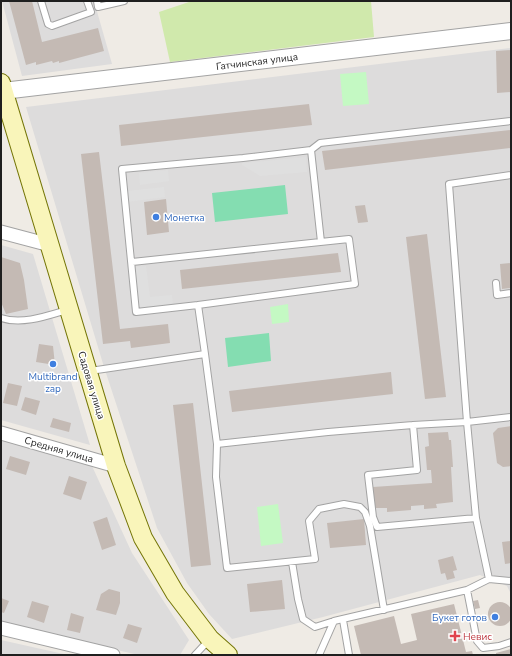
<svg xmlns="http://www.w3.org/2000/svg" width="512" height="656" viewBox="0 0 512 656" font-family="'Nunito Sans',sans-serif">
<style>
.residential{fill:#dddcdc}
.grass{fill:#d0e9ac}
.park{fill:#c4f9c3}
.pitch{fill:#84ddb1}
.parking{fill:#dfdfdf}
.building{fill:#c4bab4}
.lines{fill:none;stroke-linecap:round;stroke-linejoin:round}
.service-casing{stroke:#a3a3a3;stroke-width:8}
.minor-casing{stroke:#a3a3a3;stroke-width:15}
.tertiary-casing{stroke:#a3a3a3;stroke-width:18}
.secondary-casing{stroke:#747506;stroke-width:20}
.service{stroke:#fff;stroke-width:6}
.minor{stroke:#fff;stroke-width:13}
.tertiary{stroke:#fff;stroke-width:16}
.secondary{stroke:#f9f5ba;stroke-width:18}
.shop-dot{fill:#3f7fe0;stroke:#fff;stroke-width:1.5}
.health-dot{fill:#e0444e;stroke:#fff;stroke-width:1.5}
.labels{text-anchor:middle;stroke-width:3;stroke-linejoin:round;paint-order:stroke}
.street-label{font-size:10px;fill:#1f1f1f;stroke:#fff}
.shop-label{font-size:10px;fill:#366cbe;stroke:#fff;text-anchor:start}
.health-label{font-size:10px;fill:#be3a42;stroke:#fff;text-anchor:start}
</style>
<rect width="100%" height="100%" fill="#efebe5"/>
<path class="residential" d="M2 1H94L112 64 22 76Z
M511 48V594L507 586 480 575 323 617 232 639 209 614 187 583 157 528 104 367 26 107Z
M1 245 33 254 90 445 1 420Z
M1 440 92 466 132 553 189 640 180 655H139L1 624Z
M1 640 68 655H1Z"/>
<path class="grass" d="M192 1H371L374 37 170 62 159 12Z"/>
<path class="park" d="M366 72 369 104 343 106 340 74Z
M288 304 289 322 272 324 270 307Z
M278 504 283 543 261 546 257 507Z"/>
<path class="pitch" d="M285 185 288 214 215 222 212 193Z
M269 333 271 361 228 367 225 338Z"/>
<path class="parking" d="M306 157 307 172 260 176 242 165V163Z
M168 170 169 181 140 185 139 173Z
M164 187 165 197 127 202V191Z
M146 266 150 297 172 295 173 305 139 309 134 267Z"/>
<path class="building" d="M9 1H32L42 42 98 28 104 51 59 63V61L53 63 52 61 36 65V62L26 65Z
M511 50V92L497 93 496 51Z
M309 104 312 125 121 146 119 125Z
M511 130V148L325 170 322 151Z
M99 152 120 329 168 324 170 343 131 348 130 341 103 344 81 154Z
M166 199 169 232 147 235 144 202Z
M365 205 368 222 358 223 355 206Z
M427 234 446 397 425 399 406 237Z
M338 253 341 272 182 289 180 270Z
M1 257 20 263 24 280 28 309 6 314 1 302Z
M511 263V288L502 289 500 264Z
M39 344 53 346 55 365 36 362Z
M391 372 393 394 232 412 229 391Z
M8 383 22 386 17 406 3 403Z
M25 397 40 401 36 415 21 410Z
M193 403 211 565 191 567 173 405Z
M53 418 71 423 69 432 50 427Z
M511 426V466L503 467 497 463 493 433 498 428Z
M448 432 449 440H451L453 467H451L453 502 436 504 437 508 424 509V505L411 506V510L387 512V508H374L373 487 432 483 431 470H427L425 447 429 446 428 433Z
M10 456 30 462 26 475 6 469Z
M69 476 87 482 81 500 63 494Z
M107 517 116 545 102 550 93 522Z
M364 519 366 545 330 548 327 523Z
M511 541V563L505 564 502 542Z
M453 556 457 570 453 571 455 578 447 580 445 573 441 574 438 560Z
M282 580 285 609 250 612 247 584Z
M109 589 120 592V603L116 615 96 610 101 594Z
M1 598 9 601 4 613 1 612Z
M478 600 480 608 475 609 473 601Z
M32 601 49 606 44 623 27 617Z
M488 614a12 12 0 1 1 24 0a12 12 0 1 1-24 0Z
M454 604 466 652 472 651 473 655H361L354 626 394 616 401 644 417 640 411 614Z
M71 613 84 617 80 633 67 630Z
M128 624 142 628 137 643 123 638Z
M511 649V655H496V653Z"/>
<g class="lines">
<g class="service-casing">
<path id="service" d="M41 1 48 24 52 26 91 12 87 1
M97 1 98 7 124 1
M311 150 321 242
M511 175 449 184 467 422 476 518 489 579 511 581
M132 262 349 239 355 284 198 305
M496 283 497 295 511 293
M1 318C22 325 47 316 67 310
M205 354 217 444 216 477 227 568 315 559 309 521 319 509 344 504 360 507 365 512 370 526 384 610
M90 371 205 354 198 305 136 312 122 169 243 158 311 150 320 143 511 121
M217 444 328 432 413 425
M476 518 377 527 373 517 368 475 417 470 413 425 467 422 511 417
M292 562 298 599 303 619 315 627 334 621
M467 590 477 641 483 648 499 646 511 642
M343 620 349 655
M195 655 209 640
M319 655 334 621 467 590 489 579"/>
</g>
<g class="minor-casing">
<path id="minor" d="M1 232 50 245
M1 433 116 466
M1 628 113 655"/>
</g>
<g class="tertiary-casing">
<path id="tertiary" d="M3 91 511 31"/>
</g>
<g class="secondary-casing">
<path id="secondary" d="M1 83 116 466 143 538 175 593 210 639 228 655"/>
</g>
<use href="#service" class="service"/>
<use href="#minor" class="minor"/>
<use href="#tertiary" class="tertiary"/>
<use href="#secondary" class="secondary"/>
</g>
<g class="shop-dot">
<circle cx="156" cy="217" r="4"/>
<circle cx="53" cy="364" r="4"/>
<circle cx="495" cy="617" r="4"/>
</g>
<path class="health-dot" d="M453 630h4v4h4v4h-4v4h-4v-4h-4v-4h4z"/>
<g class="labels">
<g class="street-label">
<text transform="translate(257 61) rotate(-7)" y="4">Гатчинская улица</text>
<text transform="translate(92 385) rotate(73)" y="4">Садовая улица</text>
<text transform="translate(59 449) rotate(16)" y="4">Средняя улица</text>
</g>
<g class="shop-label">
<text x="164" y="221">Монетка</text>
<text x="53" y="380" text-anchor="middle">Multibrand<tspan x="53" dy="12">zap</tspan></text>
<text x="487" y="621" text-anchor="end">Букет готов</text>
</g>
<g class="health-label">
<text x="463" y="640">Невис</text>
</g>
</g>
<rect width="512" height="656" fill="none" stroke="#1f1f1f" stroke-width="4"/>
</svg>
